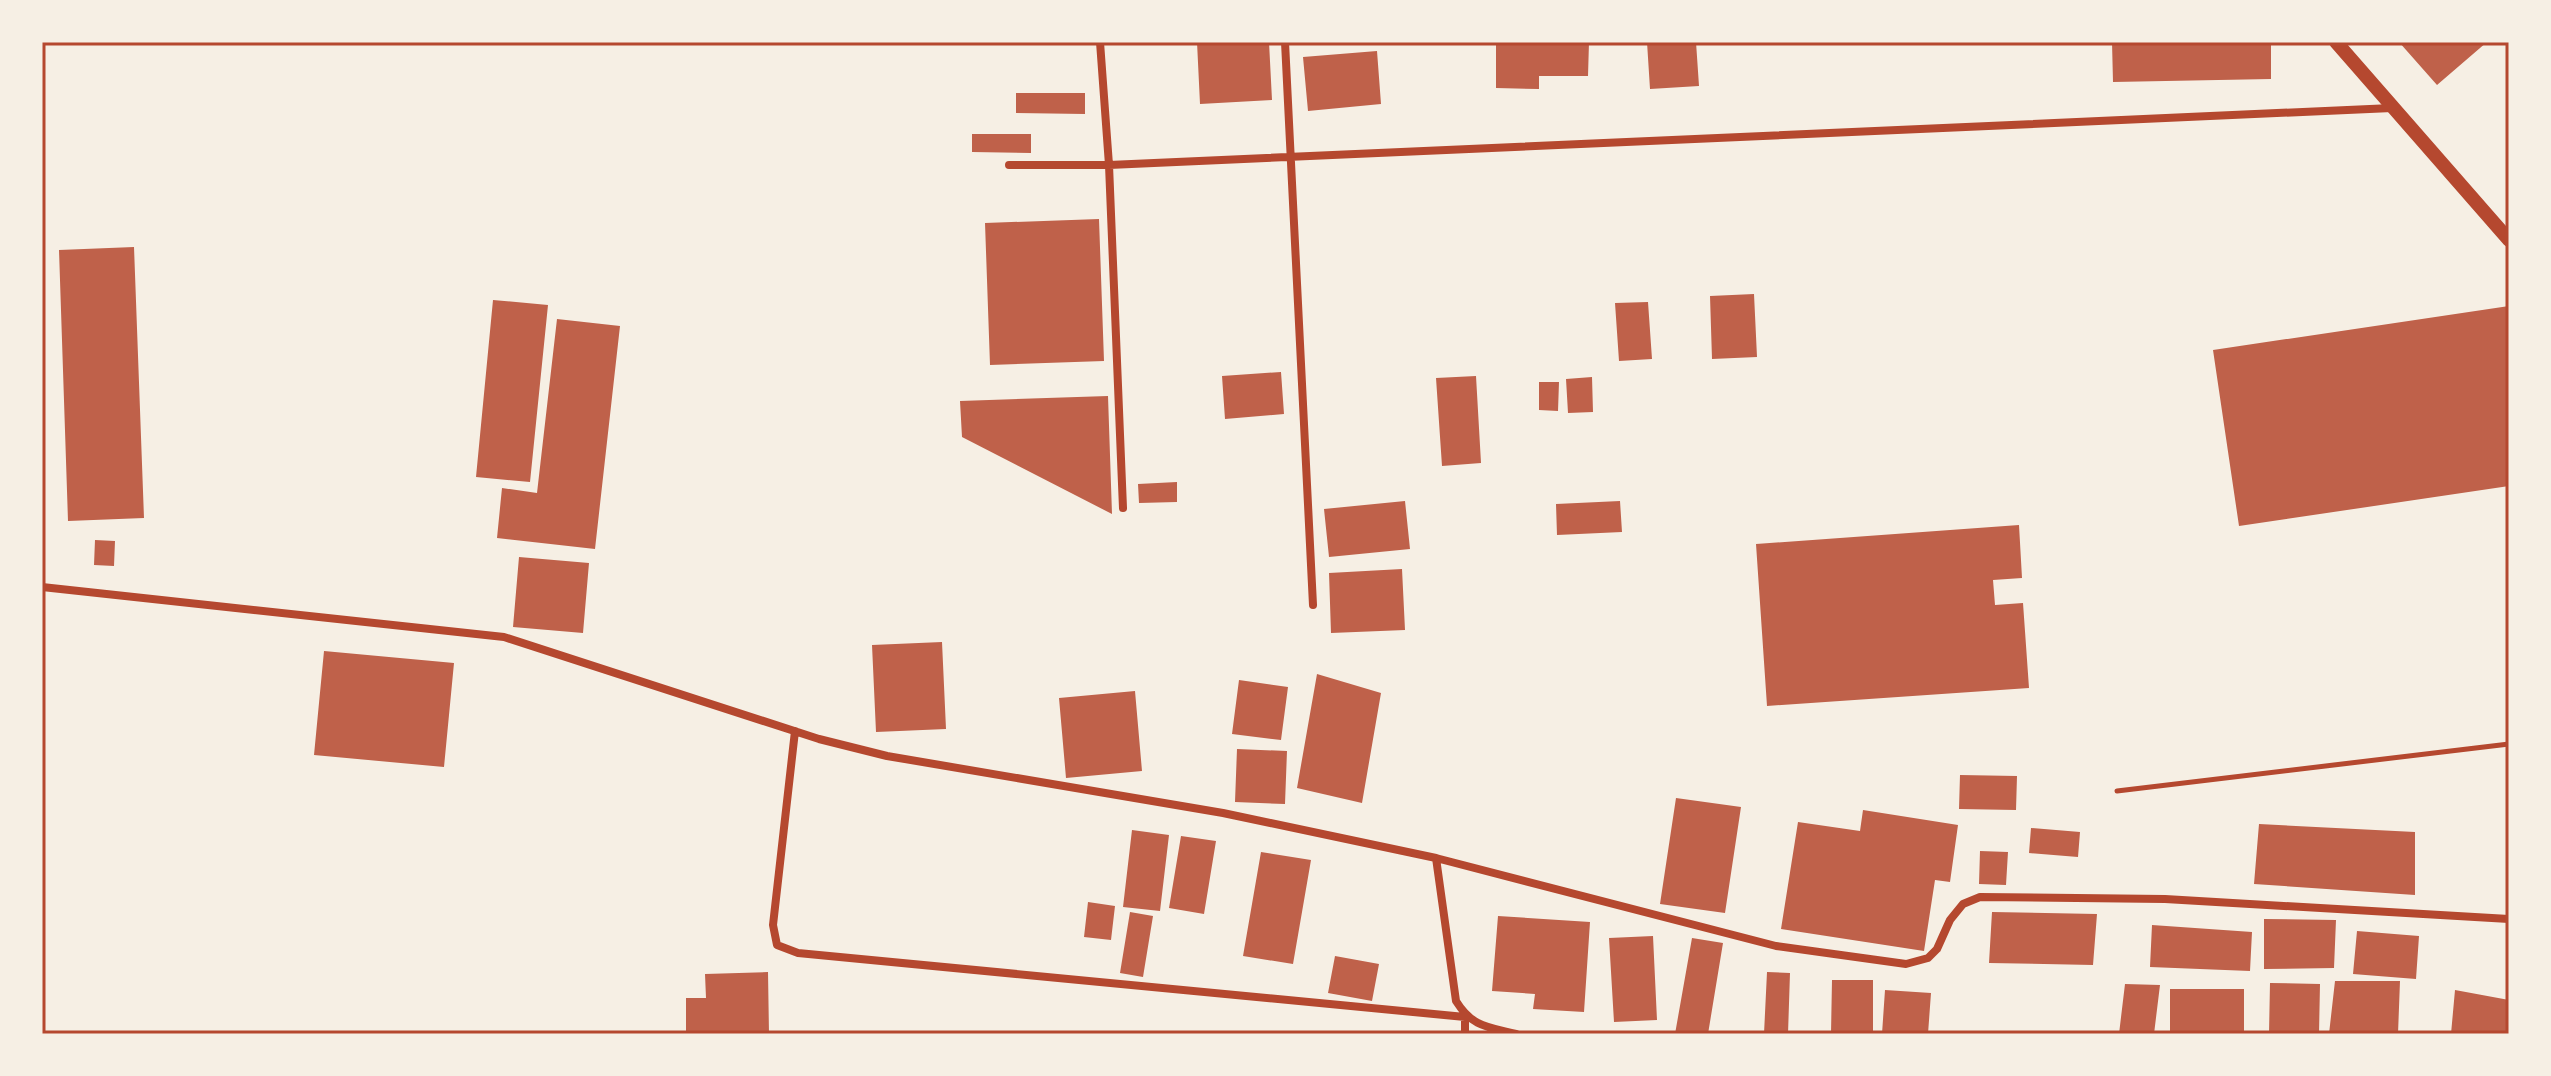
<svg xmlns="http://www.w3.org/2000/svg" width="2551" height="1076" viewBox="0 0 2551 1076" font-family="'Crimson Pro',serif">
<style>
.building{fill:#bf614a}
.lines{fill:none;stroke-linecap:round;stroke-linejoin:round}
.path{stroke:#b5482f;stroke-width:5}
.minor{stroke:#b5482f;stroke-width:8}
.tertiary{stroke:#b5482f;stroke-width:14}
.neatline{fill:none;stroke:#b5482f;stroke-width:3}
</style>
<rect width="100%" height="100%" fill="#f6efe4"/>
<path class="building" d="M1197 42H1269L1272 100 1200 104Z
M1496 42H1589L1588 76H1539V89L1496 88Z
M1647 42H1696L1699 86 1650 89Z
M2112 42H2271V79L2113 82Z
M2399 42H2487L2437 85Z
M1377 51 1381 104 1308 111 1303 57Z
M1016 93H1085V114L1016 113Z
M972 134H1031V153L972 152Z
M1099 219 1104 361 990 365 985 223Z
M134 247 144 518 68 521 59 250Z
M1754 294 1757 357 1712 359 1710 296Z
M493 300 548 305 530 482 476 477Z
M1648 302 1652 359 1619 361 1615 303Z
M2509 306V486L2239 526 2213 350Z
M557 319 620 326 595 549 497 538 502 488 537 493Z
M1281 372 1284 414 1225 419 1222 376Z
M1476 376 1481 463 1442 466 1436 378Z
M1592 377 1593 412 1568 413 1566 379Z
M1539 382H1559L1558 411 1539 410Z
M1108 396 1112 514 962 437 960 401Z
M1177 482V502L1139 503 1138 484Z
M1405 501 1410 549 1329 557 1324 509Z
M1620 501 1622 532 1557 535 1556 504Z
M2019 525 2022 578 1993 580 1995 605 2023 603 2029 688 1767 706 1756 544Z
M95 540 115 541 114 566 94 565Z
M519 557 589 563 583 633 513 627Z
M1402 569 1405 630 1331 633 1329 573Z
M942 642 946 729 876 732 872 645Z
M324 651 454 663 444 767 314 755Z
M1317 674 1381 693 1362 803 1297 788Z
M1239 680 1288 687 1281 740 1232 734Z
M1135 691 1142 771 1066 778 1059 698Z
M1237 749 1287 751 1285 804 1235 802Z
M1960 775 2017 776 2016 810 1959 809Z
M1676 798 1741 807 1725 913 1660 904Z
M1863 810 1958 825 1950 882 1935 880 1924 951 1781 929 1798 822 1860 831Z
M2259 824 2415 832V895L2254 884Z
M2031 828 2080 832 2078 857 2029 853Z
M1132 830 1169 835 1160 911 1123 907Z
M1181 836 1216 841 1204 914 1169 908Z
M1980 851 2008 852 2006 885 1979 884Z
M1261 852 1311 860 1293 964 1243 956Z
M1088 902 1115 906 1111 940 1084 937Z
M1130 912 1153 916 1143 977 1120 973Z
M1992 912 2097 914 2093 965 1989 963Z
M1498 916 1590 922 1584 1012 1533 1009 1535 994 1492 991Z
M2264 919 2336 920 2334 968 2264 969Z
M2152 925 2252 932 2250 971 2150 967Z
M2357 931 2419 936 2416 979 2353 974Z
M1653 936 1657 1020 1614 1022 1609 938Z
M1692 938 1723 943 1708 1034H1675Z
M1335 956 1379 964 1372 1001 1328 993Z
M768 972 769 1034H686V998H706L705 974Z
M1767 972 1790 973 1788 1034H1764Z
M1832 980H1873V1034H1831Z
M2335 981H2400L2398 1034H2329Z
M2270 983 2320 984 2319 1034H2269Z
M2125 984 2160 985 2154 1034H2119Z
M2170 989H2244V1034H2170Z
M1885 990 1931 993 1928 1034H1882Z
M2455 990 2509 1000V1034H2451Z"/>
<g class="lines">
<path class="path" d="M2117 791 2509 744"/>
<path class="minor" d="M1100 42 1109 165 1123 508
M1285 42 1313 605
M1009 165H1109L2392 108
M42 587 504 637 819 739 887 756 1223 813 1436 858 1776 946 1906 964 1928 958 1937 949 1950 920 1963 904 1980 897 2165 899 2509 919
M795 731 773 925 777 945 798 953 1465 1017V1034
M1436 858 1456 1001C1472 1027 1488 1027 1516 1034"/>
<path class="tertiary" d="M2336 42 2509 240"/>
</g>
<rect width="2551" height="1076" fill="none" stroke="#f6efe4" stroke-width="88"/>
<rect x="44" y="44" width="2463" height="988" class="neatline"/>
</svg>
